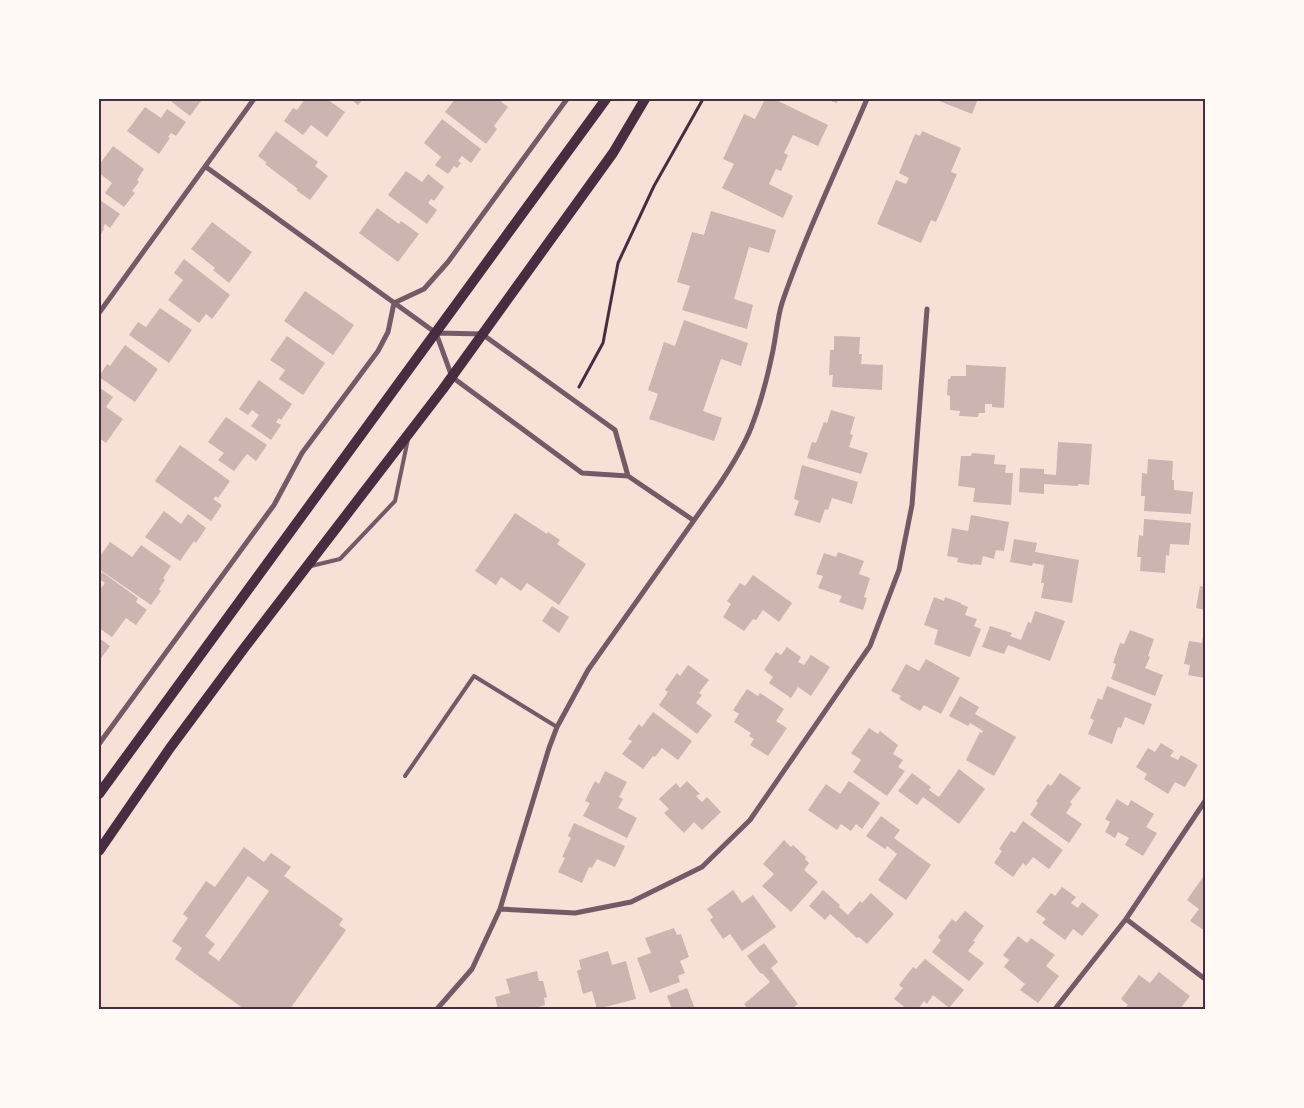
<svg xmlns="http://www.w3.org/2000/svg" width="1304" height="1108" viewBox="0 0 1304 1108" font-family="'PT Serif',serif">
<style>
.building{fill:#ccb4b1;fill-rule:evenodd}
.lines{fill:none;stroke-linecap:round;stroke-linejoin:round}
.path{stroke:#4a2c40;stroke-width:3}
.service{stroke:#755966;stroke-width:4}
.minor{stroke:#755966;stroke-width:5}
.secondary{stroke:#4a2c40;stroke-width:10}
.neatline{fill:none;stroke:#4a2c40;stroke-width:2}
</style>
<rect width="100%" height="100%" fill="#f7e1d7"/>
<path class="building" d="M168 99H198L201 101 190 116Z
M305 99H327L345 112 327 137 311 125 303 135 284 121 293 108 297 110Z
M350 99H363L358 105Z
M455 99H498L508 107 494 126 497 129 486 144 445 112Z
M765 99H774L828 125 818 146 793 135 784 153 788 155 781 171 776 169 769 184 793 196 783 218 722 188 734 164 723 159 744 114 755 119Z
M825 99H839L837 103Z
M934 99H978L972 114Z
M145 107 161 118 167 109 186 122 176 136 171 133 168 137 170 138 159 154 127 131Z
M442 119 481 149 471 163 462 156 458 161 461 163 457 168 454 166 448 174 435 165 441 157 424 143Z
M276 131 318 162 315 166 328 176 310 200 296 190 298 189 265 164 267 163 258 156Z
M922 131 961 148 951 172 957 174 936 222 931 220 921 243 877 224 896 180 906 184 909 178 899 173 915 134 920 136Z
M113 146 144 169 137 180 139 182 132 191 135 193 124 207 105 193 112 183 99 173V165Z
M406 171 422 182 428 174 444 187 434 201 431 199 428 203 437 210 427 224 388 195Z
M100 200 120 214 110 228 105 224 103 228 104 229 99 237Z
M377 208 399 224 401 221 419 234 398 262 359 233Z
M711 211 776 230 769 253 749 247 734 299 753 305 747 329 682 310 690 286 677 282 692 232 704 235Z
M212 222 252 252 229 283 213 270 215 268 191 249Z
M184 259 230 295 212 319 206 314 199 323 168 300 183 280 174 273Z
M305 291 354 325 333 355 284 321Z
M160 308 192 330 169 363 129 335 138 322 146 327Z
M684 320 748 343 741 366 721 359 703 411 722 418 714 441 649 419 658 394 648 390 664 342 675 346Z
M287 336 325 363 303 395 279 379 285 370 270 360Z
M834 336 860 337 859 354H862L861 364 883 365 882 390 832 387 833 375H829L830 350H834Z
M125 345 158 369 135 402 99 377 107 364 110 366Z
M966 365 1006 367 1004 408 992 407V404H985V413H979L978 417 959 416 960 411 950 410V396L947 395 948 379H950L951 376H966Z
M259 380 292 404 281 420 279 418 276 422 281 425 271 440 251 426 259 415 252 410 248 415 239 409Z
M99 387 113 397 106 407 123 419 106 443 99 438Z
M831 410 855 417 850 434 853 435 849 447 868 453 861 474 807 458 812 442 816 443 824 422 827 423Z
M226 417 267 445 256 461 247 454 234 471 218 460 224 453 208 442Z
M1058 442 1092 444 1089 485 1078 484V486L1044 484V494L1019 492 1020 468 1044 469V474L1056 475Z
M180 445 230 481 218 498 216 496 213 499 222 505 211 521 155 481Z
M972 453 995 455 994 464 1006 465 1005 473H1013L1011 505 973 502 975 488 958 486 961 456H971Z
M1148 459 1173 461 1172 480H1174V490L1193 492 1191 514 1144 511 1145 496H1141L1142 473 1147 474Z
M802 465 858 482 852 504 832 498 828 510 825 509 820 523 794 515 799 501 794 499Z
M164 511 181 524 188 514 206 528 196 543 194 541 180 561 145 537Z
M515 513 547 534 548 532 560 540 557 544 586 564 559 605 527 583 521 591 501 577 496 585 475 571Z
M971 515 1009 522 1004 551 996 550 994 559 983 556 981 565 973 564V565L957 562 958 558 947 556 952 528 968 531Z
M1144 519 1191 523 1189 545 1170 544 1169 556 1166 555 1165 573 1140 571 1141 557H1137L1139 535 1143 536Z
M1014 539 1037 543 1035 552 1079 560 1072 603 1041 598 1044 583H1041L1044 565 1033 563 1032 566 1010 562Z
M110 542 132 557 141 545 171 566 163 578 165 580 159 589 161 591 151 605 99 569V558Z
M838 552 864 561 859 574 870 578 864 597 867 598 863 610 839 602 842 596 818 588 823 576 816 574 824 553 836 557Z
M102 572 138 598 136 602 147 610 136 625 126 618 112 637 99 628V591L105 583 99 579Z
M753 575 792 603 779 622 763 610 756 620 753 619 744 631 723 617 731 604 727 601 740 583 745 586Z
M1200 586 1205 587V610L1196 608Z
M934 597 944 601 945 597 961 603V604L968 607 965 615 977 619 974 626 981 629 970 657 934 644 938 630 924 625Z
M552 606 569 617 559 633 542 621Z
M1035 611 1065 621 1050 661 1008 645 1004 654 982 647 990 626 1012 633 1010 636 1021 640 1028 622 1031 623Z
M1130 630 1154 639 1148 656 1150 657 1145 668 1163 675 1155 696 1111 679 1116 664 1113 663 1120 643 1124 644Z
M1203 636 1205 637V678L1188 675 1190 665 1184 664 1189 641 1202 643Z
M99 638 110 646 99 661Z
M787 647 801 657 798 662 804 665 811 655 830 667 811 696 798 687 791 698 769 683 773 677 764 670 776 652 781 655Z
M926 659 960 678 941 714 924 705 920 711 899 699 901 696 891 691 906 664 919 671Z
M688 665 709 680 699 693 702 695 696 703 712 715 697 734 659 705 668 692 665 690 677 673 680 676Z
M1107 686 1152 704 1144 725 1125 717 1121 728 1118 727 1112 744 1088 734 1094 720 1090 718 1098 698 1102 700Z
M747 689 758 696 760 693 784 709 776 721 787 728 768 756 750 745 754 739 749 736 751 733 734 722 739 714 733 710Z
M960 696 979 707 975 714 1016 737 994 776 966 760 980 732 982 733 983 731 970 723 968 726 949 716Z
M653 712 692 741 678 760 662 748 655 757 653 756 643 769 622 754 632 741 628 739 639 724 642 727Z
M869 728 878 734 880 731 898 745 893 754 903 760 898 767 905 771 887 796 853 772 861 760 851 753Z
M1161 743 1174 751 1170 756 1178 760 1181 755 1198 765 1185 787 1175 782 1168 794 1144 779 1147 774 1136 767 1148 748 1155 752Z
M959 769 985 789 959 824 923 797 917 805 898 791 912 773 931 787 929 790 939 797Z
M605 771 627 782 619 797 623 799 618 808 637 818 627 838 583 816 590 803 585 801 595 781 599 784Z
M1060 773 1081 788 1070 802 1072 804 1066 813 1082 824 1069 843 1030 815 1038 803 1036 801 1048 784 1051 786Z
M687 781 700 794 696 796 702 802 707 797 721 812 702 830 694 822 684 833 664 813 669 809 659 799 676 783 680 788Z
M849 781 880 803 862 829 856 824 851 831 841 824 837 830 808 810 826 784 840 794Z
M1117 799 1128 806 1131 800 1154 814 1146 827 1157 833 1143 856 1125 845 1129 838 1118 832 1115 838 1105 832 1110 822 1105 819Z
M881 816 900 830 894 838 931 865 906 900 878 880 897 854 887 846 885 849 866 836Z
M1023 821 1063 850 1049 869 1033 857 1026 866 1023 863 1013 877 994 863 1002 851 999 849 1011 831 1015 833Z
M574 823 625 846 615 867 597 859 592 868 589 867 582 883 558 872 565 858 562 857 571 838 568 836Z
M784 840 791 847 793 845 806 857 805 859 809 863 804 870 818 882 791 912 762 886 774 874 763 864Z
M244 847 264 862 271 853 291 867 284 876 343 919 339 925 346 930 290 1009H244L175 959 182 948 172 941 188 918 183 914 206 881 215 887ZM248 876 269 891 219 961 208 953 215 944 205 936Z
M1205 874V931L1190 921 1199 909 1187 900Z
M1062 887 1076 897 1071 903 1078 908 1082 902 1099 915 1082 936 1073 929 1065 940 1042 923 1046 919 1036 912 1051 893 1055 896Z
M733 890 742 903 753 895 776 927 742 951 730 934 723 939 710 920 713 917 707 909Z
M823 890 840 905 839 907 848 915 860 901 862 903 871 893 894 914 867 944 859 937 857 938 830 914 825 920 809 906Z
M965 911 984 926 973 941 975 942 968 951 984 963 969 981 932 952 941 940 938 937 952 919 956 922Z
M674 928 677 935 681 934 689 957 680 961 685 973 678 976 680 982 650 993 637 958 651 953 645 938Z
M1018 936 1027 943 1031 938 1055 955 1046 966 1059 976 1038 1003 1020 990 1025 984 1004 967 1009 960 1003 955Z
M764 943 778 962 771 968 798 1004 791 1009H748L744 1004 770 982 762 973 761 974 747 956Z
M608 951 612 965 626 961 636 999 597 1009 592 991 583 994 577 971 581 969 579 960Z
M925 959 964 990 949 1008 933 995 927 1004 924 1001 918 1009H907L894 999 903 988 899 985 913 967 916 969Z
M537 971 539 981H543L547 997 544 998 545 1005 538 1007 539 1009H498L495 997 510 993 506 979Z
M1159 972 1190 996 1180 1009 1125 1008 1128 1005 1121 999 1139 975 1150 983Z
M687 988 695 1009H672L667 996Z"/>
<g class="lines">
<path class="path" d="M579 387 603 343 618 263 654 186 703 99"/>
<path class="service" d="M311 566 340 559 395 501 408 439
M405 776 474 676 557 727"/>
<path class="minor" d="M206 167 436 333
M394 303 424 289 448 262 567 99
M99 313 254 99
M436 333 452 377 582 473 628 476 693 520
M437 333 482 334 615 430 628 476
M99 744 274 505 302 453 378 351 388 332 394 303
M500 909 575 913 631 902 702 867 750 820 870 646 899 570 912 505 927 309
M1126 919 1205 979
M437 1009 472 969 500 909 549 748 557 727 588 670 719 485C731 467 743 448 751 428 760 405 767 379 772 355 776 338 777 319 782 303 806 233 838 167 867 99
M1055 1009 1126 919 1205 801"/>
<path class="secondary" d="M99 794 606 99
M99 851 170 748 245 647 443 389 613 153 645 99"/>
</g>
<rect width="1304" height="1108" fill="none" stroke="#fffaf5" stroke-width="200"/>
<rect x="100" y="100" width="1104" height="908" class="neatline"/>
</svg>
